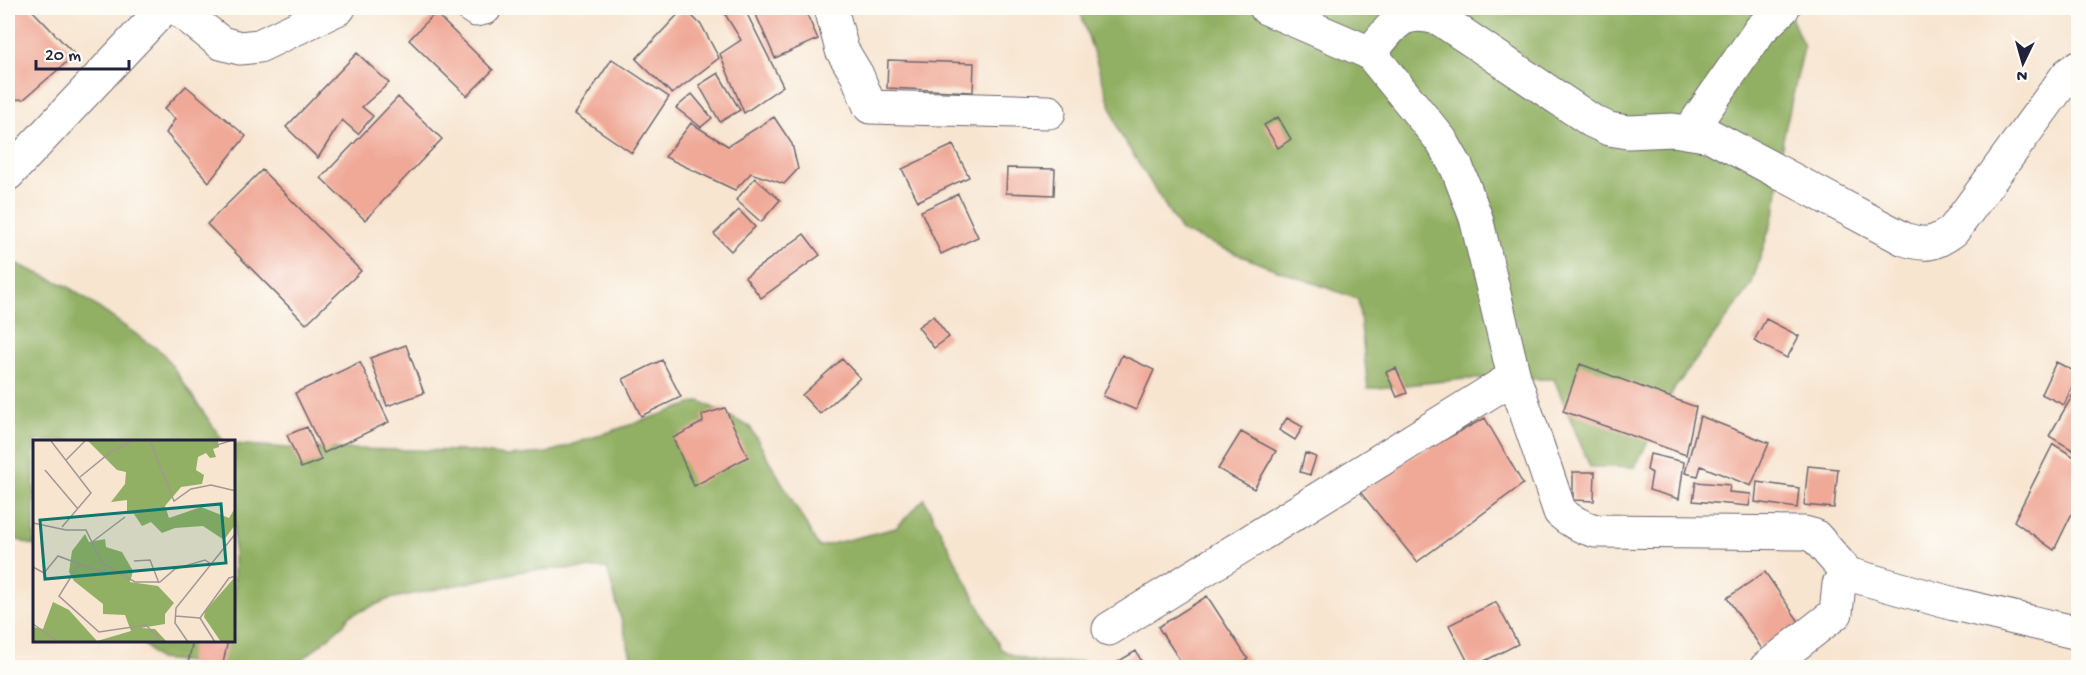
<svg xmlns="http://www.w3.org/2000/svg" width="2086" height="675" viewBox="0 0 2086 675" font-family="'Gochi Hand',sans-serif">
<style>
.forest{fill:#92b063;stroke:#5a694f;stroke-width:1.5}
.building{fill:#f0a997}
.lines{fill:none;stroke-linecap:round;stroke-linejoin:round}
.minor-casing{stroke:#6d666f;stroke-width:35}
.minor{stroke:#fff;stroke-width:33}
.inset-road{fill:none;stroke:#a29794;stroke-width:1.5}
.view{fill:#0f766e;fill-opacity:0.15;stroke:#0f766e;stroke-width:3}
.inset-edge{fill:none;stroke:#22223b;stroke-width:3}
</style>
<rect width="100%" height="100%" fill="#fdfcf7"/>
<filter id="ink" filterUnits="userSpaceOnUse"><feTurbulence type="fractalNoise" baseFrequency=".0167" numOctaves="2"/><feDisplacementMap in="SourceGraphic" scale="12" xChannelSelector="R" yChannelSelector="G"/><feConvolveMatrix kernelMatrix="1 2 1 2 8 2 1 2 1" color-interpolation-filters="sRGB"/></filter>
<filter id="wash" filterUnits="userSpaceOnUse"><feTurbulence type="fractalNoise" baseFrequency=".008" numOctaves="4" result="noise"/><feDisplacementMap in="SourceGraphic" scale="24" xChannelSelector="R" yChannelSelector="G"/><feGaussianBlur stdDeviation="1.35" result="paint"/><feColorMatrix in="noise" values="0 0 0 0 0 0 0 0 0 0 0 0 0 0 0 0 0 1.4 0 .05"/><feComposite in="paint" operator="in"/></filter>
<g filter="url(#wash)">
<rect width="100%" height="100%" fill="#f7e5d0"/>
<path class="forest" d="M1079 8H1787L1804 47 1783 139 1776 208 1751 286 1674 389 1635 467H1590L1554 379H1465L1368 389 1358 299 1261 264 1181 231 1119 132Z
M8 260 67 286 163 353 223 441H34V546L8 536Z
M700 401 750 427 819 547 896 528 924 499 1001 649C1028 666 1053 664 1084 661L1080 668 634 667 607 568 528 570 389 599 349 616 344 624 294 667 233 666 158 659 141 641 234 640V444L287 448 466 451 506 456 547 453Z"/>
<g id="blocks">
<path class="building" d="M8 8H30L75 55 24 99 8 100Z
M684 8 702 26 719 58 672 94 636 59Z
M733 8H744L783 86 744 113 720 54 741 40 723 11Z
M753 8H804L818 39 775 58Z
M435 13 493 70 467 96 409 40Z
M357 53 389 83 362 107 373 116 358 134 342 120 318 158 286 127Z
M612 59 669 97 632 153 575 114Z
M888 60 974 63 973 92 887 88Z
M718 73 740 110 720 122 699 85Z
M186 86 246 136 209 182 166 133 175 119 164 109Z
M692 94 712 118 701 127 676 108Z
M398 97 442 139 365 220 321 178Z
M774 117 792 144 798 169 784 184 751 173 735 190 665 157 691 123 728 146Z
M1278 117 1291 139 1278 148 1264 125Z
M953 145 969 177 918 201 902 169Z
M1007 168 1055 169 1054 195 1006 193Z
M262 170 361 271 306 324 207 224Z
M755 178 780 200 761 222 736 200Z
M958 194 978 237 941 254 921 211Z
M739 210 755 227 731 251 714 234Z
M804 234 820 255 761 298 745 277Z
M933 316 949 337 934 348 918 327Z
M1766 319 1799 336 1787 358 1754 341Z
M406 345 424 393 387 406 370 358Z
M1122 355 1154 370 1136 410 1103 396Z
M842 359 860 378 820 414 802 395Z
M662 360 681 397 641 416 623 379Z
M360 362 389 422 324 453 295 393Z
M2056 362 2078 373 2064 405 2041 394Z
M1580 364 1696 407 1686 455 1563 411Z
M1396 368 1407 393 1397 397 1386 372Z
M2078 386V453L2049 436Z
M725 408 748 457 694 486 673 438 703 422 702 415Z
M1700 416 1769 443 1751 486 1701 466 1698 476 1685 473Z
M1287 418 1303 427 1295 440 1279 430Z
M1485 418 1523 484 1417 562 1356 487Z
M307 427 321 460 301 468 287 435Z
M1241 432 1276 451 1254 489 1218 469Z
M2053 444 2078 459V501L2054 550 2014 521Z
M1305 453 1316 457 1310 475 1300 472Z
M1650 454 1684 462 1679 499 1649 490 1652 473 1647 470Z
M1808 466 1838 469 1834 508 1804 505Z
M1573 472H1595L1594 501 1573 500Z
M1696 482 1730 485 1729 492 1751 494 1749 506 1693 501Z
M1757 482 1799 488 1797 508 1755 502Z
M1765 572 1802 626 1764 652 1727 598Z
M1207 596 1248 659 1234 668H1185L1158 627Z
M1496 602 1518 644 1471 668 1449 625Z
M193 640H228L222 668H187Z
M1136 651 1145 668H1107Z"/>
</g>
</g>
<g filter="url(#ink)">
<use href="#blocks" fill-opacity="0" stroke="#6d666f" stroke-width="1.5"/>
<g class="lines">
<g class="minor-casing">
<path id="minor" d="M177 8 221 43 240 48 259 46 339 8
M473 8 476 10 485 8
M831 8 842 50 857 75 870 107 1049 112
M1266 8 1370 53 1441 140 1457 168 1476 218 1514 377 1560 512C1571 522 1581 527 1596 531L1804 533 1815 536 1848 574 1954 604 2078 633
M1370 53C1394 25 1400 7 1440 19L1592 121 1609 129 1628 132 1673 130 1711 136 1904 239C1925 246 1934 245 1953 231L2068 74 2078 67
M1690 131 1760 30 1783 8
M8 174 164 8
M1109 629 1514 377
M1766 668 1836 613 1839 584 1848 574"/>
</g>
<use href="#minor" class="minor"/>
</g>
</g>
<g transform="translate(33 440)">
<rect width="202" height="202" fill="#f7e5d0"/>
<path d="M55 1H185L186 7 180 9 183 17 177 18 173 13 165 17 163 30 171 35 169 44 148 47 132 66 136 78 168 67 196 78 202 68V85L191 100 170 86 142 88 129 93 118 82 109 86 101 74H94V60L78 62 92 44 93 32 84 30ZM52 94 56 102 72 99 73 107 89 112 100 131 97 142 125 146 141 163 132 174V184L108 188 122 189 134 202H0V187L10 189 20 162 36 170 64 201 98 191 92 175 70 174V164L41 141 36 132 39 111ZM202 137V202H188L171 177 172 171Z" fill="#92b063"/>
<path class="inset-road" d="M18 1 58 53 29 87M117 1 141 61 158 49 178 45 203 51M178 1 184 5 197 1M33 20 52 1M12 30 45 69M47 37 79 11 100 1M0 83 33 90H53L69 123 102 142H127L142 129 172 120 178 124M59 102 92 77M101 121 117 120 126 143M46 124 26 156 66 192 113 185 129 202M0 127 11 133 25 116 68 132 74 129M142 176 167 178M167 178 196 138 203 136M167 178 182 202M0 184 26 202M155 202 142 183 143 168 203 93"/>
<path class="view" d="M188 64 193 123 12 139 7 80Z"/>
<rect width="202" height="202" class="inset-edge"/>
</g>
<rect width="2086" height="675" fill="none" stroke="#fdfcf7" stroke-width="30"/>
<g transform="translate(2023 63) rotate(185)" stroke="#fdfcf7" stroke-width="4.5" paint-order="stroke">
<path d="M0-4.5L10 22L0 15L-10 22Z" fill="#22223b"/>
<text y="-9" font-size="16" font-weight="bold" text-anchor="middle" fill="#22223b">N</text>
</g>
<path d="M36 60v9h93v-9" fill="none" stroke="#22223b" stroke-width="3"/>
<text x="45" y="60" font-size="18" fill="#22223b" stroke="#fdfcf7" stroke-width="4.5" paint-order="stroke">20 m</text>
</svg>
